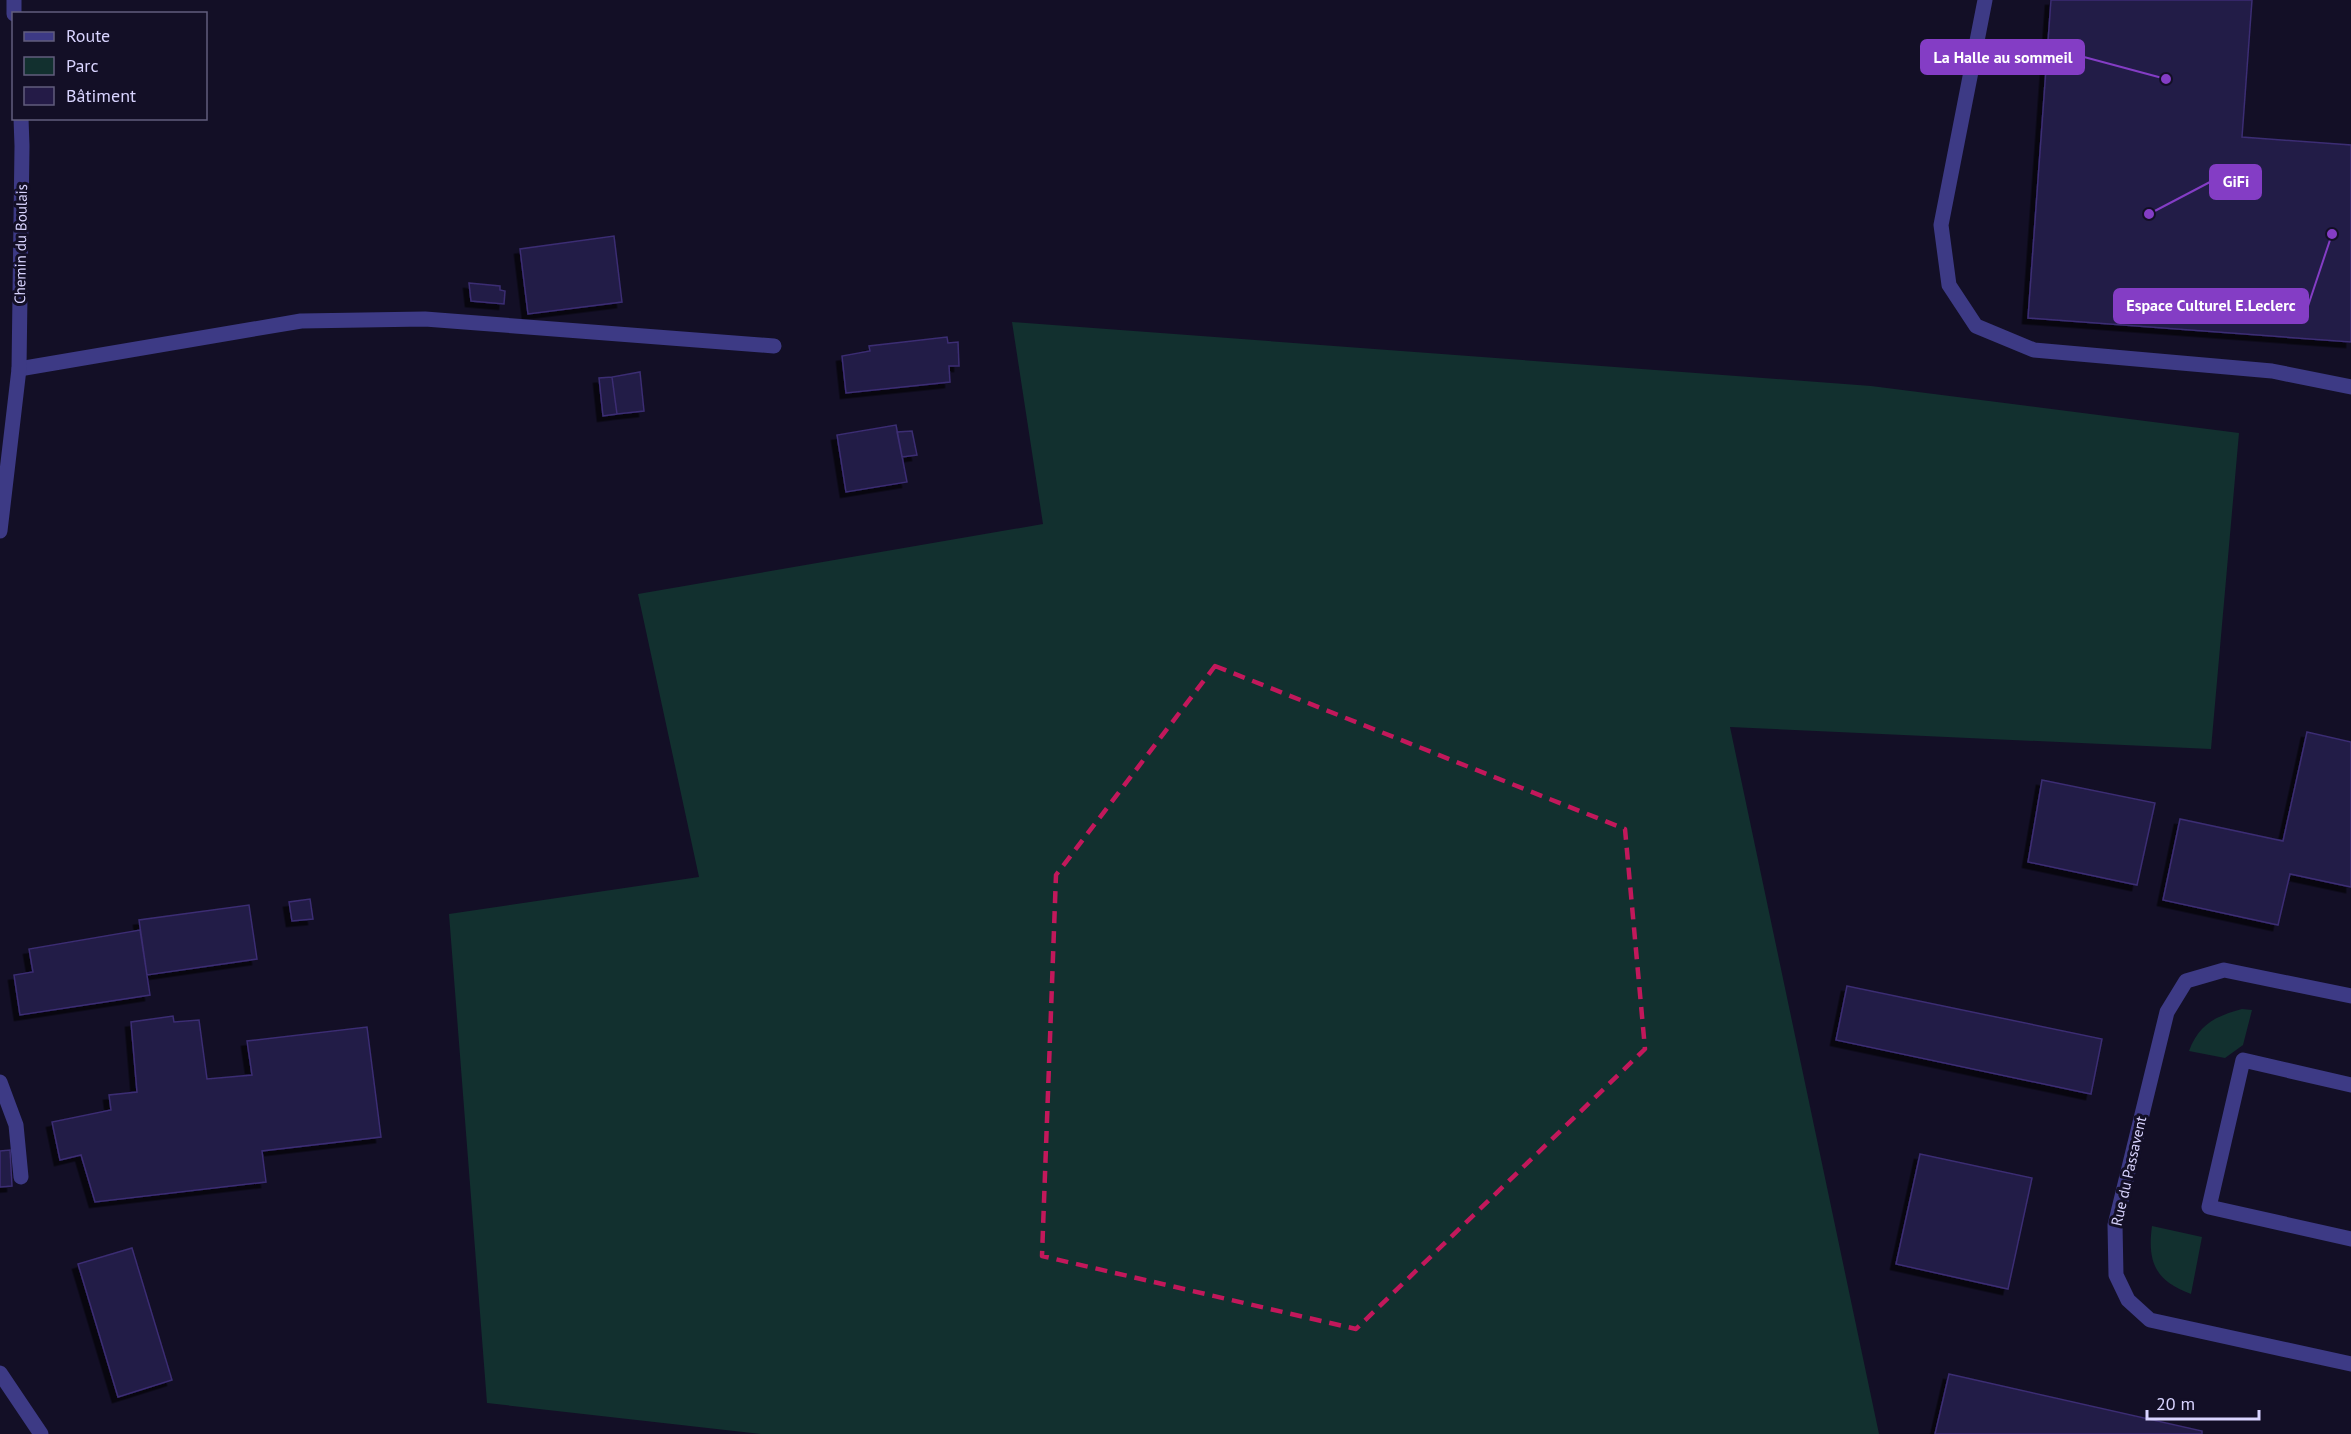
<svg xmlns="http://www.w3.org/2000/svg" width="2351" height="1434" viewBox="0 0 2351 1434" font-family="'PT Sans',sans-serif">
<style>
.green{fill:#12302f}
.building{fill:#241b47;stroke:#3b2d73;stroke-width:1.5;filter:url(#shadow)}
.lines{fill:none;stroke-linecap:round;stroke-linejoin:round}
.lane{stroke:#3d3a85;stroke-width:15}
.street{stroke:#3d3a85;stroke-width:15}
.marked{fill:none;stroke:#c2185b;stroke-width:4.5;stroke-dasharray:12 8;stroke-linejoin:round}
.labels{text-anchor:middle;stroke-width:6;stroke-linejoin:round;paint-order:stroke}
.street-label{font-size:15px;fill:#d9d4ff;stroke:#130f26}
.leader{fill:none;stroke:#843dc5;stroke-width:2}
.callout-dot{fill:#843dc5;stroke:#130f26;stroke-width:2}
.callout{fill:#843dc5;stroke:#843dc5;stroke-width:2}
.callout-label{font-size:16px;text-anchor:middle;font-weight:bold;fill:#fff}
</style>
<defs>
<filter id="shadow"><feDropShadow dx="-5.5" dy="5.5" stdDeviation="0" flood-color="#0009"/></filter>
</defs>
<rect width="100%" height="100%" fill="#130f26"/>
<path class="green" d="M1012 322 1871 386 2239 433 2211 749 1730 727 1879 1434H761L487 1403 449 914 699 877 638 594 1043 524Z
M2242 1009 2252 1010 2243 1045 2225 1058 2189 1051C2199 1024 2216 1016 2242 1009Z
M2152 1226 2202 1237 2191 1294C2156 1281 2147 1263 2152 1226Z"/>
<path class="building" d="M2051 0H2252L2242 137 2351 145V342L2028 318Z
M614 236 622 302 528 314 520 249Z
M469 283 500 286V290L505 291 504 304 471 301Z
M947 337 948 343 958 342 959 366H949L950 382 846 393 842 356 870 351 869 346Z
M640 372 644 411 617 414 612 377Z
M612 377 617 414 603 416 599 378Z
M896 425 907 482 846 492 837 435Z
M912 431 917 455 902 457 897 432Z
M2307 732 2351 742V887L2290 874 2278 925 2163 900 2180 819 2283 841Z
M2042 780 2155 803 2137 885 2028 862Z
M310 899 313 919 292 921 289 902Z
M249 905 257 959 147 975 139 920Z
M140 930 150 995 20 1015 14 975 33 972 29 949Z
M1847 986 2102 1039 2091 1094 1836 1040Z
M173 1016 174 1022 199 1020 207 1079 252 1075 247 1041 367 1027 381 1137 262 1151 266 1182 95 1202 81 1155 60 1160 52 1122 111 1110 109 1095 137 1092 131 1022Z
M10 1150 12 1186 0 1187V1151Z
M1920 1154 2032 1178 2008 1289 1896 1264Z
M132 1248 172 1380 118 1397 78 1264Z
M1949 1374 2202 1431V1434H1935Z"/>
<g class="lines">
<path class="lane" d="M19 369 301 321 425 319 774 346
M0 1082 16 1125 21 1177
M2351 1085 2243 1060 2209 1207 2351 1239"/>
<path class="street" d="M14 0V14
M1985 0 1941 225 1949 285 1976 326 2034 350 2272 371 2351 387
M0 531 19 369 22 146 21 118
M2351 996 2224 970 2186 981 2167 1012 2115 1225 2116 1275 2128 1300 2150 1320 2351 1364
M0 1373 41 1434"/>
</g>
<path class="marked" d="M1215 666 1625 829 1645 1049 1356 1329 1042 1256 1056 875Z"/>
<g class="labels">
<g class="street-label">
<text transform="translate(21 244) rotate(-89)" y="5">Chemin du Boulais</text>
<text transform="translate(2129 1171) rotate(-77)" y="5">Rue du Passavent</text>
</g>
</g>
<path class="leader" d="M2166 79L2084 57M2149 214L2210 182M2332 234L2308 306"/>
<g class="callout-dot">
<circle cx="2166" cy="79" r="6"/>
<circle cx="2149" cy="214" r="6"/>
<circle cx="2332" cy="234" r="6"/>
</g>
<g class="callout">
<rect x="1921" y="40" width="163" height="34" rx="6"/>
<rect x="2210" y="165" width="51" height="34" rx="6"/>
<rect x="2114" y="289" width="194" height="34" rx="6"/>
</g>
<g class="callout-label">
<text x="2003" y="63">La Halle au sommeil</text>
<text x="2236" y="187">GiFi</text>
<text x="2211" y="311">Espace Culturel E.Leclerc</text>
</g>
<rect x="12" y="12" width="195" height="108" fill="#130f26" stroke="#625e7d" stroke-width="1.5"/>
<rect x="24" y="32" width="30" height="9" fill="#3d3a85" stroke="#625e7d" stroke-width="1.5"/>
<text x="66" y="42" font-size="18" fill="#d9d4ff">Route</text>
<rect x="24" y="57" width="30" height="18" fill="#12302f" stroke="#625e7d" stroke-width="1.5"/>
<text x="66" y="72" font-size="18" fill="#d9d4ff">Parc</text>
<rect x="24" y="87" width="30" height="18" fill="#241b47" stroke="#625e7d" stroke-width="1.5"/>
<text x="66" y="102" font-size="18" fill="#d9d4ff">Bâtiment</text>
<path d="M2147 1410v9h112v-9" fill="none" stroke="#d9d4ff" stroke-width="3"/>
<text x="2156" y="1410" font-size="18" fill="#d9d4ff" stroke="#130f26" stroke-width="4.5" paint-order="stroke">20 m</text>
</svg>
